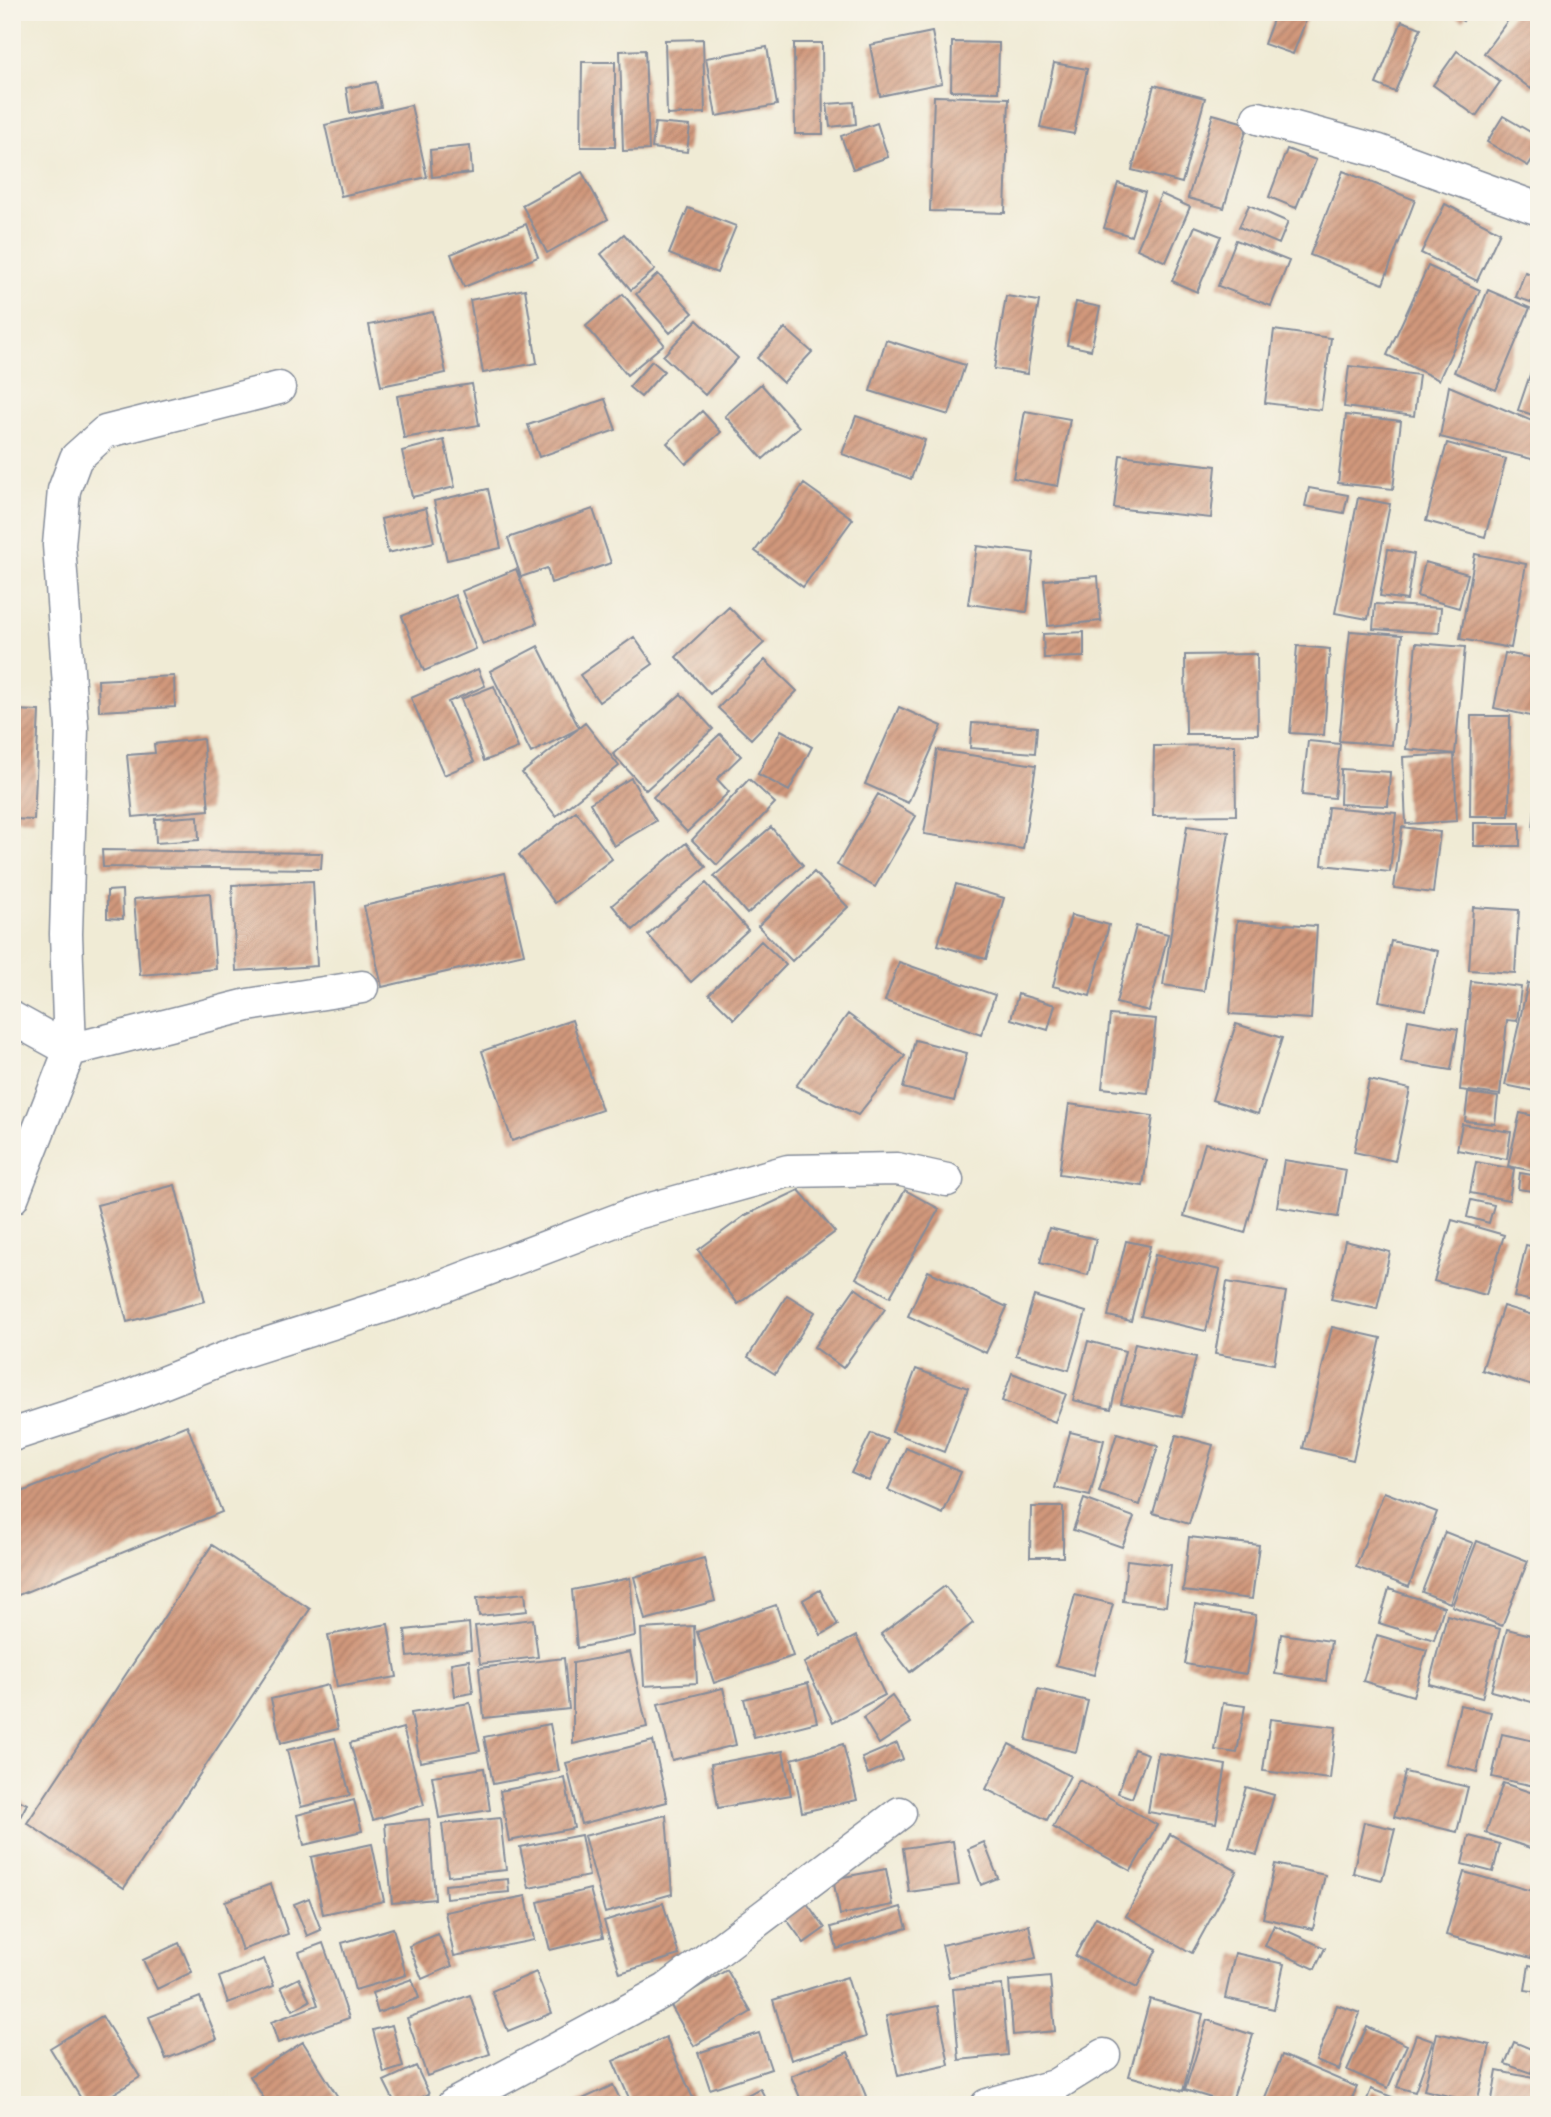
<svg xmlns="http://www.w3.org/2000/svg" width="1551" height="2117" viewBox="0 0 1551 2117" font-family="Alegreya,serif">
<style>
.building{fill:url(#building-hatch)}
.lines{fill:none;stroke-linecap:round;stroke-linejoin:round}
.minor-casing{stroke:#868d9a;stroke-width:35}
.minor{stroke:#fff;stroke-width:32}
</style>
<defs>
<pattern id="building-hatch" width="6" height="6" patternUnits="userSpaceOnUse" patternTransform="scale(1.75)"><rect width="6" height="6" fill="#d1987b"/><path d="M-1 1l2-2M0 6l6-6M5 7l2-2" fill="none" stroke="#a97c68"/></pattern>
</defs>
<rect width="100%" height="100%" fill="#f7f3e8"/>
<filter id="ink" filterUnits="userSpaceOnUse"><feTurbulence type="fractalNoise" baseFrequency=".0143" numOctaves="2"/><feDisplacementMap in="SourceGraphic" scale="14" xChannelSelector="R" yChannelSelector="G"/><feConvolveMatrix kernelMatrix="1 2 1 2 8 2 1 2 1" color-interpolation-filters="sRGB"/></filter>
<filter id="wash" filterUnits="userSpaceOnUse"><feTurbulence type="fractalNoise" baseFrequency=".00686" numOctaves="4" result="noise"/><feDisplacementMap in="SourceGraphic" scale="28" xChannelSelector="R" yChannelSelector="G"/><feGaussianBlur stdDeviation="1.57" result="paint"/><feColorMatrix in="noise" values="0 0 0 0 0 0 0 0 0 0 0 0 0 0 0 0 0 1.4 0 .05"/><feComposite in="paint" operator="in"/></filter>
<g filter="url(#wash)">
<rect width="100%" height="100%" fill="#f0ebd5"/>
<g id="blocks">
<path class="building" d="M1276 12H1309L1293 54 1264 44Z
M1448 12H1468L1463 21Z
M1514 12H1532L1539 17V80L1531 89 1484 53Z
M1402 21 1421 28 1395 92 1376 84Z
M932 32 942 83 880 96 870 45Z
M703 39 705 113 667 115 665 40Z
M952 42 999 43 998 92 951 91Z
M794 43H822L823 134H795Z
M767 47 777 105 716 116 706 58Z
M645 50 649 150 623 151 620 51Z
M1457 51 1500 82 1476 116 1433 85Z
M582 62H615V147H581Z
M1054 63 1087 69 1074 134 1040 127Z
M376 82 381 107 350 113 346 88Z
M1154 85 1205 98 1182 183 1132 170Z
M934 96 1009 98 1005 213 930 211Z
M854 102 856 124 830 127 827 104Z
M411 105 427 177 341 196 325 125Z
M1213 114 1248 124 1224 208 1188 198Z
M1503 116 1539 137V149L1528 166 1487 142Z
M655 123 690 126 687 152 652 148Z
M877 123 888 157 853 169 841 136Z
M470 146 472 173 432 177 430 150Z
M1287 149 1316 160 1296 208 1269 197Z
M1343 171 1415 200 1383 284 1310 255Z
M582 172 608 219 547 253 522 205Z
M1118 183 1145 192 1131 236 1104 228Z
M1161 194 1190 207 1166 262 1137 249Z
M1445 204 1500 232 1477 281 1421 253Z
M1249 205 1288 222 1279 244 1239 227Z
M688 208 736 226 717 273 669 254Z
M526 224 538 257 464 287 451 254Z
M1195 226 1221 236 1197 292 1172 281Z
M624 234 655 270 631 290 601 254Z
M1236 240 1289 261 1271 306 1218 286Z
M1428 266 1480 290 1439 380 1387 355Z
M1525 272 1539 277V305L1516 297Z
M658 274 693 313 670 333 636 294Z
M525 289 537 363 483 373 470 300Z
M1488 290 1530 308 1496 390 1454 372Z
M623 294 664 344 627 375 586 326Z
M1006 296 1039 301 1027 374 994 369Z
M1076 302 1100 307 1091 350 1067 345Z
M433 312 446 373 381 386 369 325Z
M697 320 738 358 705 395 663 356Z
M785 328 812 352 783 383 757 358Z
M1274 330 1331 338 1321 410 1265 403Z
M886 340 965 365 949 415 870 391Z
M1538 351H1539V417L1518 410Z
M652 361 664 371 641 397 629 387Z
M1349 366 1419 375 1414 416 1344 407Z
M472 384 479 425 404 438 397 396Z
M761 384 799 427 763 459 725 416Z
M1449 386 1539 424V448L1536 460 1440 437Z
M605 399 616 430 539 457 528 425Z
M702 411 721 432 686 464 667 443Z
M1025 411 1070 419 1058 486 1013 478Z
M1346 415 1401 421 1393 489 1338 483Z
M856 416 925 440 911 479 842 454Z
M444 440 455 487 412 497 402 451Z
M1447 443 1506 459 1485 537 1426 521Z
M1120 455 1216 466 1211 518 1114 508Z
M12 462H16V552H12Z
M804 484 853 519 803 587 755 551Z
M1309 488 1348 495 1344 513 1305 506Z
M488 489 501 548 447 560 434 501Z
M1358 498 1390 504 1368 619 1335 613Z
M426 508 434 542 388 553 381 519Z
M593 509 611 563 551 583 547 568 521 577 508 538Z
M977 546 1034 553 1027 612 968 604Z
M1388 549 1414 554 1407 600 1380 596Z
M1475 554 1526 564 1511 648 1460 639Z
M1425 562 1468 574 1459 608 1417 596Z
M516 569 537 623 483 645 462 591Z
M1098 576 1101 621 1048 626 1044 580Z
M455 595 476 649 424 671 402 616Z
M1375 604 1441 608 1439 633 1373 629Z
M729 607 764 643 710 694 676 657Z
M1350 631 1402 635 1392 745 1339 741Z
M1084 632V657L1044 658 1043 634Z
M634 637 653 664 599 702 580 675Z
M1416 643 1465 647 1455 754 1406 749Z
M538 646 579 728 585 723 619 766 556 816 522 773 578 729 531 753 490 671Z
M1297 646 1330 649 1324 735 1290 733Z
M1505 653 1539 659V696L1535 717 1494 708Z
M1257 654 1258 734H1186L1185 655Z
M765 660 797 691 751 739 718 708Z
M478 669 485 686 448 702 474 762 444 775 411 698Z
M174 676 175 707 99 711 98 680Z
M494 686 518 748 484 761 461 699Z
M681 694 713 729 646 790 613 754Z
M899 707 942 726 908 803 865 784Z
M12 710 39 711 34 820 12 819Z
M1471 716H1510L1509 816H1470Z
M972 723 1037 727 1035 753 970 748Z
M781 730 812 747 789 791 758 774Z
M720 734 741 756 717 779 729 792 687 832 653 797Z
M203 739 209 810 133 817 127 755 155 753 154 744Z
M1308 741 1340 744 1334 798 1302 795Z
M1235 745 1236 815 1153 816 1154 746Z
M937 750 1036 765 1023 849 924 834Z
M1454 754 1457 821 1406 824 1403 757Z
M1341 769 1390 772 1388 806 1340 804Z
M631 778 656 821 614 846 590 803Z
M749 779 775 803 717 865 692 840Z
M1537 786H1539V831L1533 830Z
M878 794 916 816 875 887 837 865Z
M1328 807 1396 813 1390 872 1322 865Z
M576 811 612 859 555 903 519 855Z
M198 816 199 840 156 843 155 819Z
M1474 823H1520V846H1474Z
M1187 826 1229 832 1204 991 1163 985Z
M771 827 803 865 747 914 714 876Z
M1402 827 1440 832 1433 893 1394 888Z
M686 843 706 867 633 930 612 905Z
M102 850 322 853 321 869 103 867Z
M814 872 848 907 792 961 758 926Z
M505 873 524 954 382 987 364 906Z
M313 881 317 966 236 971 232 885Z
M706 883 748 930 691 982 648 935Z
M956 884 1004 898 986 959 938 945Z
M122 890 123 919 107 918V891Z
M210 893 216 969 140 975 134 899Z
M1473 907 1519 910 1515 973 1469 970Z
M1071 915 1109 925 1090 996 1053 986Z
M1237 921 1317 926 1311 1019 1230 1014Z
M1136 926 1168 934 1149 1011 1116 1003Z
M761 941 786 965 734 1019 709 994Z
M1391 941 1438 951 1426 1010 1379 1001Z
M899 962 995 995 981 1035 885 1001Z
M1471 981 1521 987 1517 1021 1507 1020 1500 1095 1460 1090Z
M1528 983 1539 985V1092L1505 1085Z
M1018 994 1055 1005 1048 1030 1011 1019Z
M848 1014 905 1056 858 1115 796 1086Z
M1110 1015 1156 1019 1148 1093 1102 1088Z
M572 1020 602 1110 512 1141 482 1051Z
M1408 1020 1458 1029 1451 1070 1401 1062Z
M1236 1024 1282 1038 1258 1114 1212 1100Z
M915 1040 967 1053 954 1101 903 1088Z
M1369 1080 1410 1089 1395 1161 1354 1152Z
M1468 1093 1498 1097 1495 1124 1465 1121Z
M1069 1104 1153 1116 1143 1186 1059 1174Z
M1520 1113 1539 1117V1172L1508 1166Z
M1462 1124 1511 1132 1507 1159 1457 1150Z
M1205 1143 1265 1159 1245 1233 1184 1216Z
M1284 1160 1346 1170 1338 1217 1277 1207Z
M1476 1162 1514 1169 1509 1200 1470 1193Z
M1520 1173 1539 1176V1192L1518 1189Z
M175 1185 205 1301 127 1322 97 1205Z
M799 1190 835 1232 738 1304 698 1250 744 1216Z
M905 1190 939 1209 890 1297 856 1278Z
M1471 1200 1494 1205 1489 1223 1467 1217Z
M1452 1220 1504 1235 1486 1295 1434 1281Z
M1049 1228 1096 1239 1088 1275 1040 1263Z
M1126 1241 1150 1246 1131 1321 1108 1316Z
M1345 1241 1390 1252 1377 1309 1331 1299Z
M1526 1245 1539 1248V1302L1514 1297Z
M1155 1255 1220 1270 1206 1331 1141 1316Z
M928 1271 1007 1307 986 1353 908 1316Z
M1227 1282 1286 1292 1274 1364 1215 1354Z
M855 1288 885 1309 843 1368 814 1347Z
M787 1295 815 1312 775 1374 748 1357Z
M1034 1296 1086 1312 1069 1370 1016 1355Z
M1503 1306 1539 1317V1388L1482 1370Z
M1332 1327 1381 1338 1353 1460 1303 1448Z
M1088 1341 1125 1351 1111 1409 1073 1400Z
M1135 1343 1196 1357 1182 1417 1121 1403Z
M916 1369 968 1388 944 1452 892 1432Z
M1012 1373 1066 1394 1055 1422 1002 1401Z
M187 1425 222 1512 16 1596 12 1587V1496Z
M1070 1432 1104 1440 1090 1496 1055 1488Z
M871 1433 888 1440 869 1481 851 1473Z
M1117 1433 1158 1446 1140 1505 1099 1492Z
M1176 1435 1213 1445 1189 1524 1153 1513Z
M906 1448 961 1472 943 1514 888 1490Z
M1384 1492 1437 1512 1409 1587 1356 1567Z
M1084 1499 1134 1517 1122 1547 1073 1530Z
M1031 1507H1063V1557H1030Z
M1445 1532 1473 1543 1450 1603 1422 1592Z
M1189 1537 1259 1545 1252 1599 1183 1591Z
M1477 1541 1528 1561 1502 1626 1452 1606Z
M212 1545 310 1609 124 1888 27 1823Z
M704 1558 715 1601 645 1620 634 1577Z
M1127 1560 1171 1565 1166 1606 1123 1601Z
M630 1578 635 1636 577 1648 572 1590Z
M945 1586 973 1623 910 1672 881 1634Z
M1389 1589 1444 1607 1434 1640 1379 1623Z
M820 1590 838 1625 821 1635 803 1600Z
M525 1593 527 1611 479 1616 477 1598Z
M1075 1595 1113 1604 1094 1675 1056 1665Z
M776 1605 793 1656 714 1683 697 1632Z
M1195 1605 1256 1615 1246 1674 1185 1664Z
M1447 1615 1500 1629 1482 1698 1429 1684Z
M533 1619 538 1657 480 1664 475 1626Z
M469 1623 471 1650 408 1657 405 1630Z
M388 1624 397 1677 337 1687 328 1635Z
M694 1626 697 1683 644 1686 641 1629Z
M1507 1629 1539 1637V1704L1491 1691Z
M1281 1634 1331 1641 1326 1681 1275 1674Z
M1377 1635 1427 1650 1413 1696 1363 1681Z
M856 1636 885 1695 833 1722 804 1663Z
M630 1652 647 1727 573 1744V1663Z
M564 1658 569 1709 484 1718 479 1668Z
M469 1660 473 1693 455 1696 451 1663Z
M808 1683 817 1722 754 1738 744 1699Z
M328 1685 338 1729 281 1743 271 1699Z
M723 1688 736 1745 672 1760 658 1704Z
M1038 1689 1088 1701 1076 1752 1026 1740Z
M892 1696 911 1723 879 1744 863 1718Z
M470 1703 480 1751 420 1762 411 1713Z
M1223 1703 1245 1706 1237 1753 1215 1750Z
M1460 1705 1491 1712 1477 1772 1446 1764Z
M1270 1719 1336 1727 1330 1779 1263 1771Z
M550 1724 559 1771 493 1784 484 1737Z
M403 1728 424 1805 373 1820 350 1743Z
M1502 1734 1539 1742V1787L1492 1777Z
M335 1738 350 1795 301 1807 287 1750Z
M653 1741 667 1802 581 1824 566 1763Z
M897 1743 903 1759 868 1774 862 1758Z
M843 1744 857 1800 802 1812 792 1759Z
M1009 1744 1070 1776 1047 1820 986 1789Z
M1134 1749 1148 1754 1132 1798 1118 1793Z
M783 1751 791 1795 718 1808 711 1764Z
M1158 1753 1226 1765 1216 1823 1148 1812Z
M484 1768 490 1810 439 1818 432 1776Z
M1405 1772 1468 1787 1457 1832 1394 1817Z
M565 1778 574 1828 509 1841 500 1791Z
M1079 1780 1157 1825 1131 1871 1053 1827Z
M1503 1783 1539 1795V1851L1486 1833Z
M1246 1787 1274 1795 1257 1855 1229 1847Z
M12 1797 27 1804 12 1832Z
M354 1800 362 1831 304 1845 297 1815Z
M666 1815 672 1894 605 1913 584 1836Z
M500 1818 506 1870 448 1876 442 1824Z
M429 1819 435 1899 392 1903 385 1824Z
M1364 1822 1395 1829 1382 1880 1353 1873Z
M1170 1834 1237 1871 1192 1953 1126 1916Z
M581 1835 589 1876 529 1888 520 1847Z
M1469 1836 1500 1844 1493 1872 1462 1864Z
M953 1841 959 1885 909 1892 903 1848Z
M984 1842 998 1878 981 1885 968 1849Z
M372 1844 384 1901 323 1914 311 1857Z
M1275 1864 1325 1875 1313 1929 1263 1918Z
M886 1869 893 1905 840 1915 833 1879Z
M1464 1872 1539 1893V1929L1531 1958 1446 1935Z
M508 1879 509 1892 446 1898 445 1885Z
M271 1884 288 1934 242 1950 225 1901Z
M590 1889 603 1937 550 1950 538 1902Z
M526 1896 534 1940 454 1956 445 1912Z
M309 1898 321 1930 307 1936 294 1904Z
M806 1902 825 1928 804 1943 785 1917Z
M663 1903 679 1955 620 1973 604 1921Z
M901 1907 907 1928 837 1949 831 1927Z
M1096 1917 1157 1949 1137 1988 1075 1956Z
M1029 1925 1036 1958 949 1977 942 1945Z
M1274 1925 1325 1948 1315 1969 1265 1946Z
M393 1928 406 1975 355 1990 342 1943Z
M438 1934 452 1966 422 1979 409 1946Z
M179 1943 192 1972 157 1989 143 1960Z
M323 1943 349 2018 278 2043 271 2022 318 2005 299 1952Z
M1235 1953 1284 1964 1274 2009 1225 1998Z
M264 1959 274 1986 228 2003 219 1977Z
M1529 1965 1539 1967V1992L1525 1990Z
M727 1970 751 2012 694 2046 670 2004Z
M536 1972 552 2013 508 2031 492 1991Z
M847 1977 866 2037 791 2060 773 2000Z
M1050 1977 1055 2031 1013 2035 1009 1981Z
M299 1978 310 2001 293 2010 281 1987Z
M412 1979 419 1998 378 2013 372 1993Z
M1002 1985 1008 2055 959 2060 953 1989Z
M470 1995 490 2054 427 2076 407 2018Z
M200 1997 217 2039 166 2059 149 2017Z
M1150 1999 1203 2014 1183 2091 1129 2076Z
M1337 2005 1360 2013 1339 2070 1316 2061Z
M938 2006 949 2065 898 2076 886 2016Z
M102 2016 140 2077 96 2105H85L50 2048Z
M1207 2020 1253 2035 1231 2104 1185 2090Z
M392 2025 403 2067 384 2073 373 2030Z
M1367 2027 1407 2045 1388 2088 1347 2070Z
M759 2033 771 2069 710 2089 698 2053Z
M1437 2033 1490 2045 1477 2103 1424 2090Z
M1416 2035 1433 2041 1415 2092 1397 2087Z
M666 2037 696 2105H632L613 2061Z
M303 2042 343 2105H268L250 2076Z
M1514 2042 1539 2052 1531 2073 1505 2064Z
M848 2052 868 2101 859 2105H803L791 2076Z
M1282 2055 1357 2087 1349 2105H1262Z
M416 2066 429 2094 406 2105H396L384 2081Z
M1497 2071 1539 2079 1537 2105H1491Z
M613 2085 623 2105H577L576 2102Z
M760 2088 769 2105H729Z
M1371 2089 1413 2105H1365Z"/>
</g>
</g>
<g filter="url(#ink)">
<use href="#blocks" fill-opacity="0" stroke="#868d9a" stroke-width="2"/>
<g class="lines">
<g class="minor-casing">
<path id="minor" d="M1258 118 1379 151 1539 209
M12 1018 70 1050 248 1005 362 987
M12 1198 70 1050 66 934 72 728 59 545 64 490 76 458 105 432 279 388
M12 1435 122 1399 235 1354 420 1295 633 1214 788 1171 897 1169 947 1180
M453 2105 666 1990 900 1813
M987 2105 1054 2086 1104 2055"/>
</g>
<use href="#minor" class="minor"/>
</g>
</g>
<rect width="1551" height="2117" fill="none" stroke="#f7f3e8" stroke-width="42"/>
</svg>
